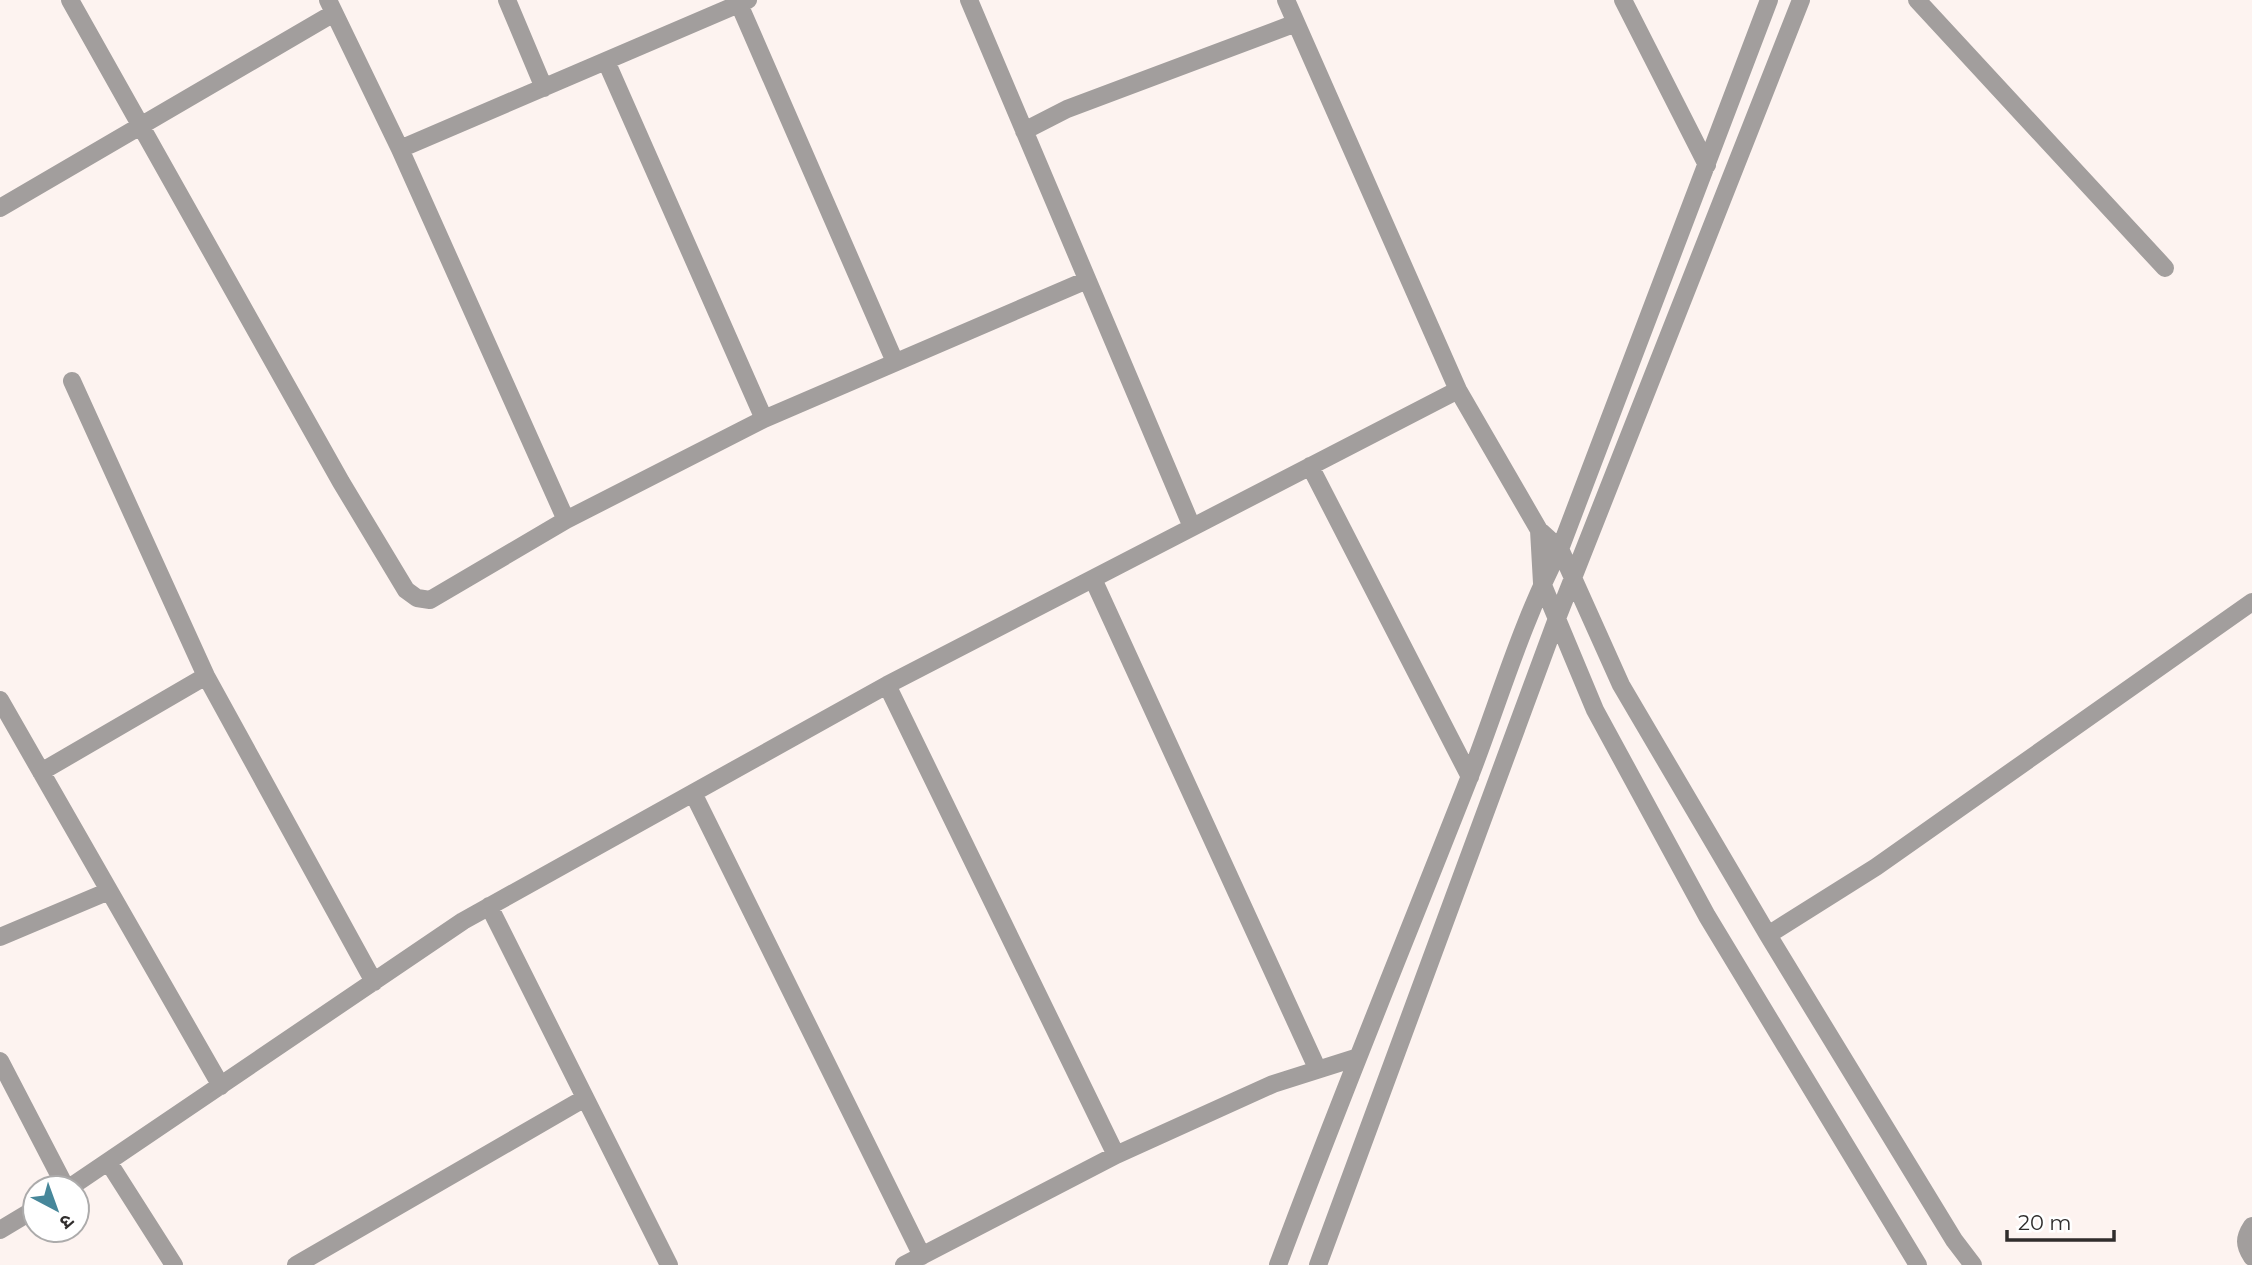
<svg xmlns="http://www.w3.org/2000/svg" width="2252" height="1265" viewBox="0 0 2252 1265" font-family="Montserrat,'Noto Sans Devanagari',sans-serif">
<style>
.lines{fill:none;stroke-linecap:round;stroke-linejoin:round}
.minor{stroke:#a29e9d;stroke-width:18}
</style>
<rect width="100%" height="100%" fill="#fdf3f0"/>
<g class="lines">
<path class="minor" d="M70 0 341 482 406 590 417 598 430 600 566 520 764 419 1087 280
M328 0 400 149 566 520
M507 0 544 88
M969 0 1192 527
M1286 0 1458 390 1539 530 1560 549 1621 685 1768 935 1954 1240 1973 1265
M1623 0 1707 165
M1917 0 2165 268
M739 4 895 362
M606 61 764 419
M1024 131 1067 109 1296 23
M400 149 748 0
M0 208 334 13
M72 381 206 676 374 982
M1310 466 1470 777
M1539 530 1542 583 1595 710 1707 916 1918 1265
M1093 579 1317 1068
M887 685 1116 1155
M0 700 221 1086
M41 772 206 676
M693 793 922 1256
M489 906 669 1265
M1768 935 1876 867 2252 602
M0 937 109 891
M0 1061 66 1188
M109 1163 174 1265
M69 1188 463 921 887 685 1458 390
M2252 1226C2244 1238 2244 1245 2252 1257
M0 1230 35 1209
M296 1265 585 1098
M904 1265 1116 1155 1273 1084 1355 1058
M1278 1265C1339 1101 1406 939 1470 776 1499 701 1522 621 1560 549L1769 0
M1318 1265 1556 621 1801 0"/>
</g>
<g transform="translate(56 1209) rotate(139)"><circle r="33" fill="#ffffff" stroke="#acabab" stroke-width="2"/>
<path d="M0-5L12 26L0 18L-12 26Z" fill="#47879a"/>
<text y="-10" font-size="19" font-weight="bold" text-anchor="middle" fill="#302d2c">उ</text>
</g>
<path d="M2007 1230v10h107v-10" fill="none" stroke="#302d2c" stroke-width="3.5"/>
<text x="2018" y="1230" font-size="21" fill="#302d2c" stroke="#ffffff" stroke-width="5" paint-order="stroke">20 m</text>
</svg>
